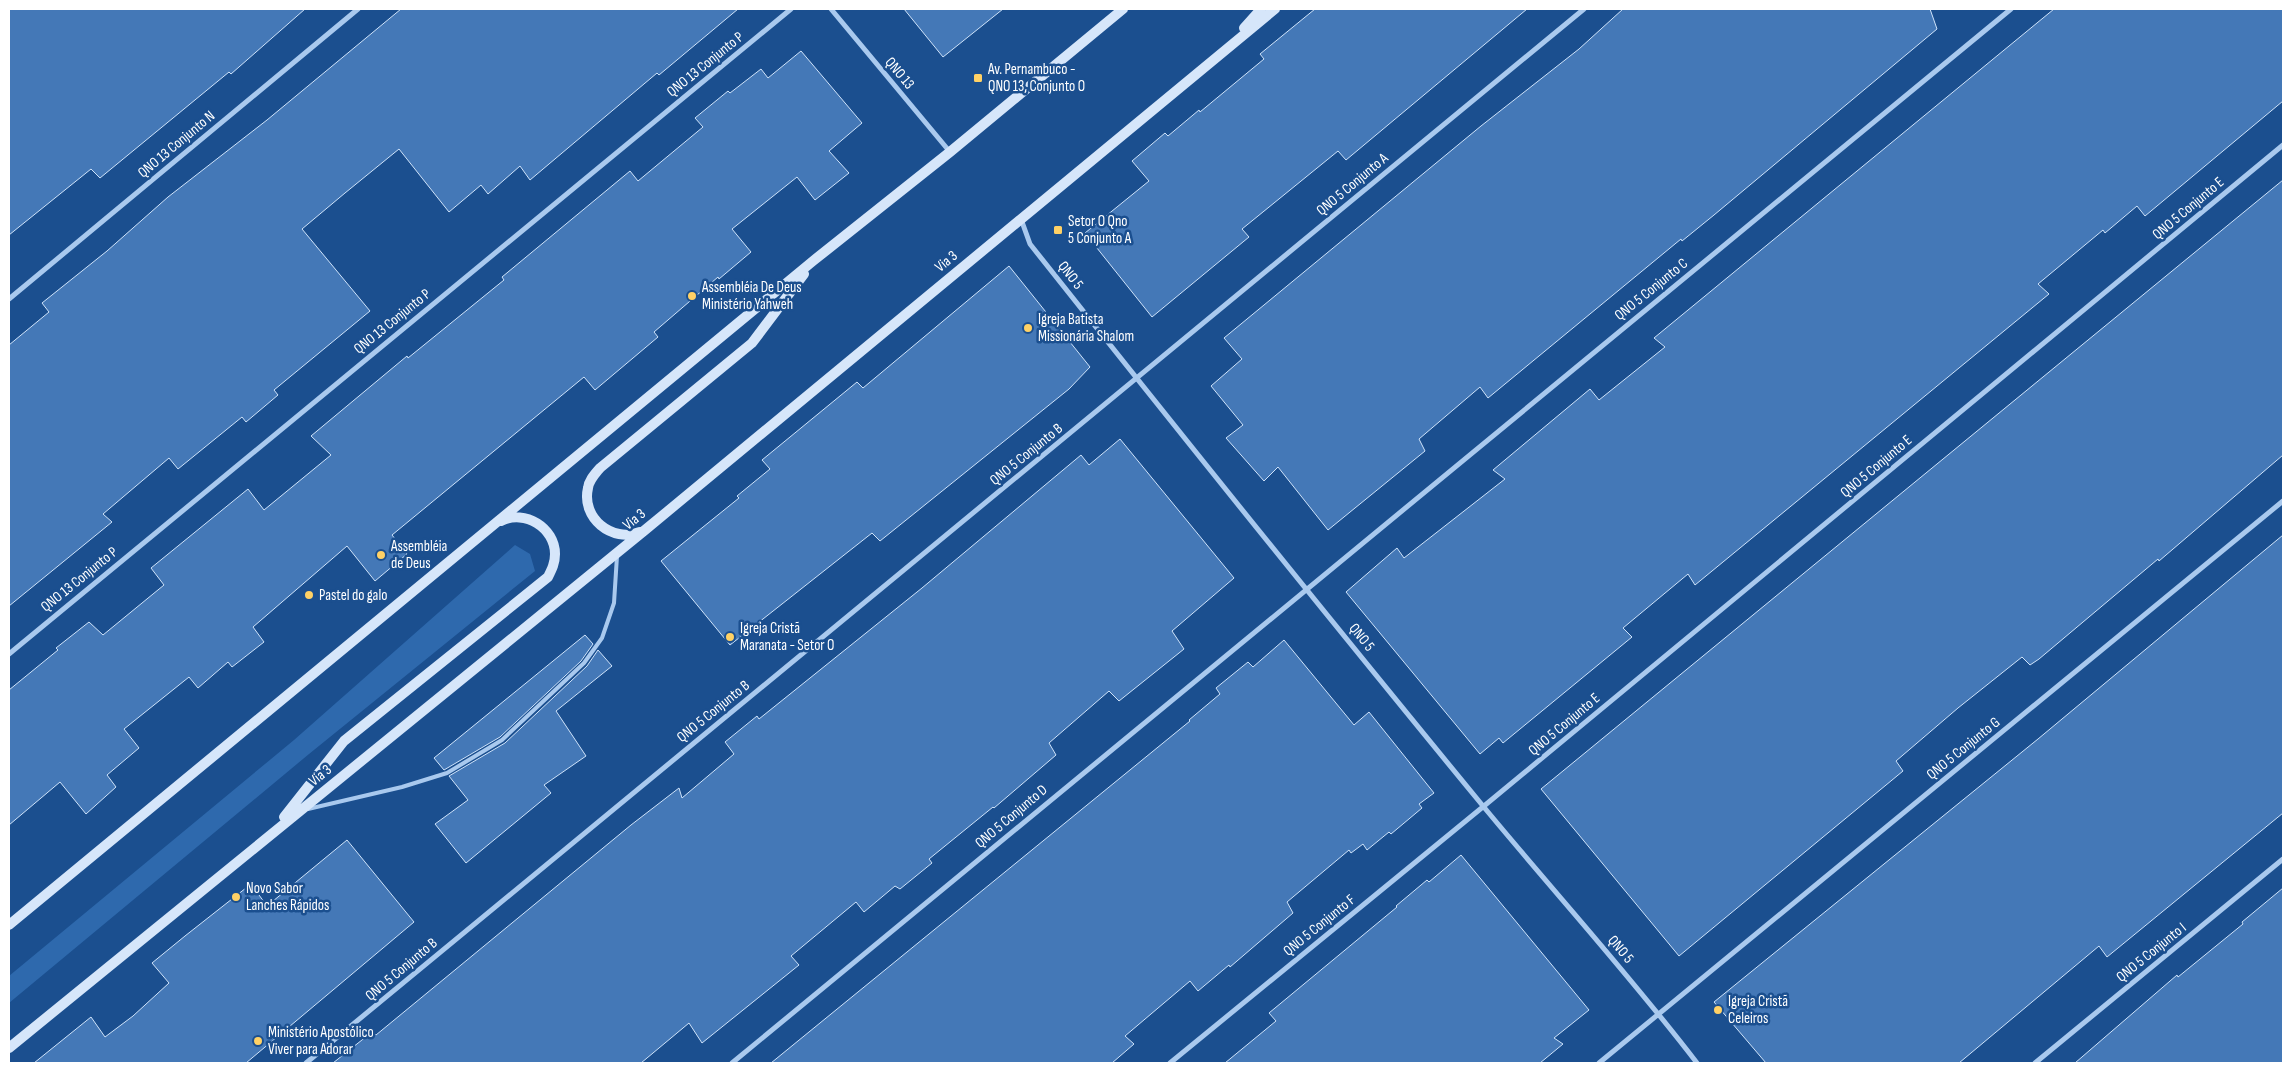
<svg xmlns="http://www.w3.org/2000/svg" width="2292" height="1072" viewBox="0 0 2292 1072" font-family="'Sofia Sans Condensed',sans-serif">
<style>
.green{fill:#2e69ad}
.building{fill:#4478b7;stroke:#cfe3fa}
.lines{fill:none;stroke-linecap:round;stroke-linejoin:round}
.lane{stroke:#a9c9ee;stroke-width:4}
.street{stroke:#a9c9ee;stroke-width:5}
.secondary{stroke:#d6e6fa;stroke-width:10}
.poi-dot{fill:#ffd166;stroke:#1b4f8f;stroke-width:2}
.labels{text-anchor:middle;stroke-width:5;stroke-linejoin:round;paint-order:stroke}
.street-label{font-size:15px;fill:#fff;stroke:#1b4f8f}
.poi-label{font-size:15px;fill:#fff;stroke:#1b4f8f;text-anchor:start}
</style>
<rect width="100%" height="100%" fill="#1b4f8f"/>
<path class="green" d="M515 545 530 554 535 571 309 754 9 1003V976L294 740Z"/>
<path class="building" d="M9 9H305L231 74 229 72 100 178 91 169 9 235Z
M401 9H738L659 75 657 73 530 180 520 166 488 194 481 185 449 212 399 149 345 193 302 229 370 311 274 390 278 395 246 422 242 417 178 469 169 458 103 514 112 522 9 606V345L49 312 42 303 107 251 168 197 267 120Z
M904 9H1003L943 57Z
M1315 9H1527L1346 160 1338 151 1242 229 1249 237 1152 317 1085 233 1149 181 1132 161 1165 133 1168 136 1199 110 1200 112 1264 59 1260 54Z
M1623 9H1930L1937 29 1714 215 1682 241 1681 239 1488 398 1480 387 1419 439 1425 451 1328 530 1278 467 1264 481 1226 438 1243 425 1211 386 1242 359 1224 338 1481 126 1579 49Z
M2054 9H2283V101L2145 216 2137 206 2105 233 2103 230 2038 284 2049 294 1695 585 1688 574 1623 628 1632 637 1503 743 1499 738 1480 754 1346 592 1397 548 1404 558 1505 479 1493 470 1590 389 1599 400 1665 347 1654 338Z
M801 51 862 123 829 151 849 173 815 200 797 177 732 229 751 252 719 279 718 277 654 332 658 337 595 390 584 377 392 535 407 554 375 581 347 546 253 627 264 642 232 667 228 662 198 688 189 677 124 729 139 748 107 775 116 787 86 814 60 782 9 825V690L58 650 56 648 89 622 103 635 164 585 151 568 248 489 264 510 331 455 311 436 407 356 408 358 504 280 502 277 630 171 638 181 703 127 695 118 728 91 730 93 761 69 768 78Z
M2283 180V455L2159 561 2158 559 2039 659 2030 665 2022 657 1958 708 1896 761 1903 771 1679 956 1541 789Z
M1009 266 1090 367 1069 389 880 541 872 533 730 645 661 561 739 498 737 496 770 469 762 460 857 382 863 388Z
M1120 439 1234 578 1172 631 1184 649 1119 701 1109 691 1049 743 1056 755 994 808 993 807 929 859 932 863 900 889 895 886 864 912 856 902 791 956 799 965 702 1043 689 1023 641 1063H333L372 1032 376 1035 631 825 679 788 682 798 734 754 725 742 757 716 759 719 922 588 1081 455 1089 465Z
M2283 535V813L2107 957 2099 946 1959 1063H1766L1714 1002 2038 739Z
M585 635 593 644 581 661 500 737 444 770 434 758Z
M1284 640 1354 725 1369 712 1434 793 1419 804 1422 808 1391 834 1389 832 1367 850 1363 844 1351 853 1349 850 1287 902 1293 913 1230 967 1229 965 1198 991 1190 981 1125 1036 1134 1044 1112 1063H771L1190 721 1189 720 1220 694 1216 688 1248 662 1253 667Z
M598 650 612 666 556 711 586 756 544 785 551 793 466 863 435 824 468 800 449 776 505 743 587 666Z
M347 840 414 922 246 1063H34L91 1017 105 1037 133 1016 169 983 152 963 185 936 251 884 267 906Z
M1461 855 1589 1010 1554 1038 1563 1044 1540 1063H1225L1276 1021 1269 1013 1397 907 1396 906 1427 880 1429 882Z
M2283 888V1063H2075L2177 975 2178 977 2243 924 2242 922Z"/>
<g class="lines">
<path class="lane" d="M308 809 402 787 447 773 502 740 584 663 602 638 614 603 617 556"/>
<path class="street" d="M831 9 950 152
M1021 219 1030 244C1179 432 1330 620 1483 806 1554 892 1629 974 1697 1063
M9 299 358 9
M9 654 791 9
M306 1063 1584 9
M732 1063 2011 9
M1170 1063 1484 806 2283 145
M1599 1063 2283 501
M2035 1063 2283 859"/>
<path class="secondary" d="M1244 28 1261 9
M640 532C612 543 581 518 588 488 589 480 595 474 600 468L752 343 804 274
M284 817 344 741 548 577C552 569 555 563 555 554 555 528 525 509 501 521
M9 925 813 261 950 152 1123 9
M9 1048 645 530 1275 9"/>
</g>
<g class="poi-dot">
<rect x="973" y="73" width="10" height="10" rx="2.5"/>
<rect x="1053" y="225" width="10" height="10" rx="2.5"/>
<circle cx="692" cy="296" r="5"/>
<circle cx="1028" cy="328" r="5"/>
<circle cx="381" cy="555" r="5"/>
<circle cx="309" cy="595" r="5"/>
<circle cx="730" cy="637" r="5"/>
<circle cx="236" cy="897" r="5"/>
<circle cx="1718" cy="1010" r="5"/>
<circle cx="258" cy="1041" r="5"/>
</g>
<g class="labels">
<g class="street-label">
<text transform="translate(705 64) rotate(-39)" y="5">QNO 13 Conjunto P</text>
<text transform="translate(900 73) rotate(50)" y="5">QNO 13</text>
<text transform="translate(176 144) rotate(-40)" y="5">QNO 13 Conjunto N</text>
<text transform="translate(1352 184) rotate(-40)" y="5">QNO 5 Conjunto A</text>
<text transform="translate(2188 208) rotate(-40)" y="5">QNO 5 Conjunto E</text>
<text transform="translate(946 261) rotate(-40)" y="5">Via 3</text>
<text transform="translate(1071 275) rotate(52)" y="5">QNO 5</text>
<text transform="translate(1651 289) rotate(-39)" y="5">QNO 5 Conjunto C</text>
<text transform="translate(392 321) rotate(-39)" y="5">QNO 13 Conjunto P</text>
<text transform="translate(1026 454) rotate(-39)" y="5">QNO 5 Conjunto B</text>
<text transform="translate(1876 466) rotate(-40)" y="5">QNO 5 Conjunto E</text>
<text transform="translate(634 519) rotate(-39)" y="5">Via 3</text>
<text transform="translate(79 579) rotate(-39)" y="5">QNO 13 Conjunto P</text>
<text transform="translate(1362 637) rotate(51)" y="5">QNO 5</text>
<text transform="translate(713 711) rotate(-39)" y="5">QNO 5 Conjunto B</text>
<text transform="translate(1564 724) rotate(-40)" y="5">QNO 5 Conjunto E</text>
<text transform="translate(1963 748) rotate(-39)" y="5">QNO 5 Conjunto G</text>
<text transform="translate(320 775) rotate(-39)" y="5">Via 3</text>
<text transform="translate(1011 816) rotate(-40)" y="5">QNO 5 Conjunto D</text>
<text transform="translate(1319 925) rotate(-39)" y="5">QNO 5 Conjunto F</text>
<text transform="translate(1621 949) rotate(50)" y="5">QNO 5</text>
<text transform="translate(2151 952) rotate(-39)" y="5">QNO 5 Conjunto I</text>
<text transform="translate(401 969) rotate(-40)" y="5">QNO 5 Conjunto B</text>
</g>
<g class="poi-label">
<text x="988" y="74">Av. Pernambuco -<tspan x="988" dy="17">QNO 13, Conjunto O</tspan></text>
<text x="1068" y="226">Setor O Qno<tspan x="1068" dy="17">5 Conjunto A</tspan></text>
<text x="702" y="292">Assembléia De Deus<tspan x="702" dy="17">Ministério Yahweh</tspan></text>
<text x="1038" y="324">Igreja Batista<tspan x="1038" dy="17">Missionária Shalom</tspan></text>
<text x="391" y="551">Assembléia<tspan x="391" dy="17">de Deus</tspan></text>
<text x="319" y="600">Pastel do galo</text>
<text x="740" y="633">Igreja Cristã<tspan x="740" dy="17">Maranata - Setor O</tspan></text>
<text x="246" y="893">Novo Sabor<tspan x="246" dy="17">Lanches Rápidos</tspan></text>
<text x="1728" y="1006">Igreja Cristã<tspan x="1728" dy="17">Celeiros</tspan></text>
<text x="268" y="1037">Ministério Apostólico<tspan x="268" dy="17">Viver para Adorar</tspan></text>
</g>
</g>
<rect width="2292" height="1072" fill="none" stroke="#ffffff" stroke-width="20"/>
</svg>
